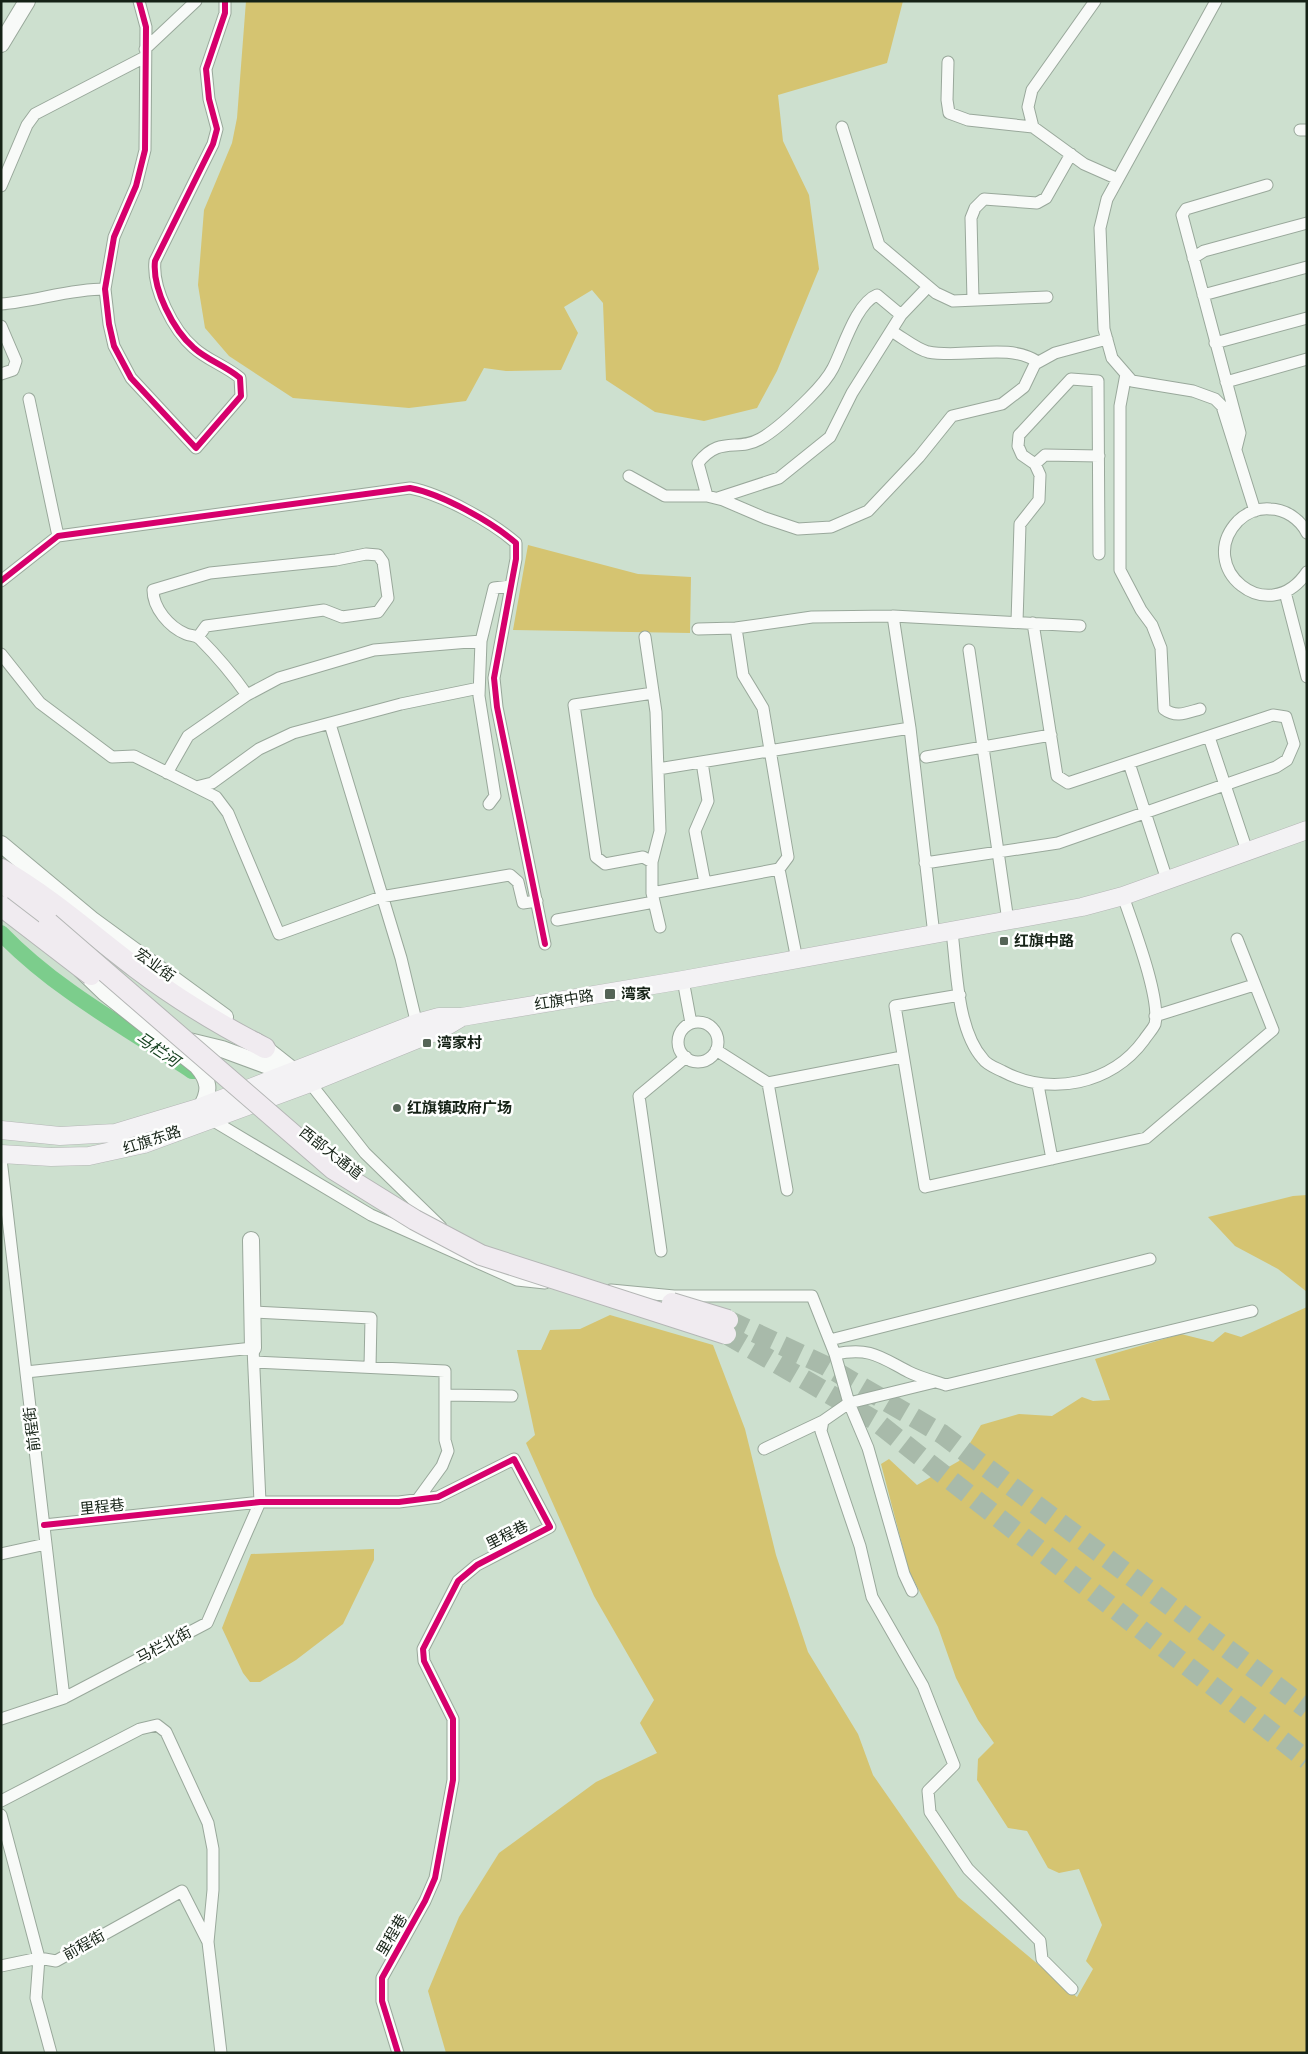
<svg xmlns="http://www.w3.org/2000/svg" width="1308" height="2054" viewBox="0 0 1308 2054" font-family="Poppins,'Noto Sans SC',sans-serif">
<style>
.green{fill:#d5c471}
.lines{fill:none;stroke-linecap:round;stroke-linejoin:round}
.river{stroke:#7ccd8c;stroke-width:16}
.highway-tunnel{stroke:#a8baaa;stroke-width:20;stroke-dasharray:20 10;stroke-linecap:butt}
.street-casing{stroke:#99a89b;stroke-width:13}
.secondary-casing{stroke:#99a89b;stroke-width:18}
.primary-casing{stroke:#b4b6b5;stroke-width:19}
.highway-casing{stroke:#b4b6b5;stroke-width:22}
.street{stroke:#f8faf8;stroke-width:11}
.secondary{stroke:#f8faf8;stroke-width:16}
.primary{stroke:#f3f2f4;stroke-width:18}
.highway{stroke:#f0ebf0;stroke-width:20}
.highway-bridge-casing{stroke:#b4b6b5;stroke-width:22;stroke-linecap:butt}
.highway-bridge{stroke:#f0ebf0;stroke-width:20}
.cycleway-casing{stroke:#fefffe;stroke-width:9}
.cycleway{stroke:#d6006c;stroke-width:6}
.poi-dot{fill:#556457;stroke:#fefffe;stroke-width:2}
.labels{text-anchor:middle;stroke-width:5;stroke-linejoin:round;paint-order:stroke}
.poi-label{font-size:15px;font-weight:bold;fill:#152216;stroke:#fefffe;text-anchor:start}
.street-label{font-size:15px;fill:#152216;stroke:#fefffe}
.water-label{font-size:16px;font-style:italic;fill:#133e1d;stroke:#fefffe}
</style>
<rect width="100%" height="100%" fill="#cde0cf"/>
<path class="green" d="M246 1H903L887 63 778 95 783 141 809 195 819 269 777 371 757 408 704 421 655 412 606 380 603 303 592 290 564 307 578 333 561 370 506 371 484 368 466 401 409 408 293 398 229 356 205 328 198 285 204 210 232 143 237 118Z
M528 545 638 574 691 577 690 633 513 630Z
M1307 1195V1292L1278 1269 1235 1246 1208 1217 1293 1196Z
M1307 1307V2053H446L428 1991 459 1917 499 1853 596 1782 657 1753 640 1723 654 1700 594 1596 526 1443 535 1435 517 1350H541L550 1330 580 1329 610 1315 713 1345 745 1429 776 1555 808 1652 858 1734 873 1775 958 1897 1077 1997 1093 1969 1086 1961 1102 1925 1079 1869 1059 1873 1048 1868 1027 1831 1008 1828 977 1780 978 1759 994 1743 978 1720 956 1678 938 1627 909 1571 881 1464 889 1459 917 1485 959 1461 981 1425 1019 1414 1052 1416 1082 1397 1093 1401 1110 1400 1095 1359 1181 1334 1213 1342 1225 1332 1241 1337Z
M374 1549V1560L343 1624 296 1660 260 1682H250L243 1673 222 1628 251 1554Z"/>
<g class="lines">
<path class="river" d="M1 933C56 990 127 1028 192 1071H202"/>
<path class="highway-tunnel" d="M728 1320 826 1366 942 1434 1307 1709
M726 1334 874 1420 1307 1760"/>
<g class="street-casing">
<path id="street" d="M139 1 146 27 145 150 136 186 114 237 105 289 109 324 114 346 131 378 196 448 241 396 240 378C226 366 207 360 194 348 173 330 152 288 155 261L213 144 217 129 209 99 206 69 225 13V1
M1095 1 1032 90 1028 107 1033 127 1084 164 1118 179
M1216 1 1107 199 1100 228 1104 329 1112 358 1132 381 1193 391 1215 399 1222 406 1255 511
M145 49 196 1
M948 62 947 100 949 113 968 120 1033 127
M842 127 879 245 936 293 953 301 1047 297
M1300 130H1307
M1 186 27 125 35 114 145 57
M1193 258 1204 251 1307 223
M1203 295 1307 267
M973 300 971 218 975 208 984 199 1037 203 1046 198 1071 154
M1 304C36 301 70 289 105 289
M1 326 16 361 13 370 1 374
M891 331C902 337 916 349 928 352 964 359 1008 342 1038 362
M1215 343 1307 318
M1126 374 1120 406V570L1141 610 1152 625 1161 648 1164 709C1176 718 1186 713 1200 709
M1226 382 1307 359
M29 399 58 536
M1236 449 1240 433 1182 215 1186 209 1267 185
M1035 464 1045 455 1099 456
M629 476 665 496H707L723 500 765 518 798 529 831 527 868 511 919 457 952 416 1002 404 1024 387 1035 364 1055 353 1107 339
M707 496 698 463C720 435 737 452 760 439 775 431 796 411 809 398 817 390 828 378 833 368 843 349 856 303 877 295L901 315
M718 498 779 478 830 437 852 393 901 315 924 291
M1307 533C1300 519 1285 509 1270 509 1258 508 1246 513 1238 521 1194 567 1268 630 1307 572
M1 581 58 536 410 488C442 494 492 522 516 543V559L494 678 497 707 545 944
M1285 592 1307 677
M893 616 910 728 934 935
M1017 622 1020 524 1039 500 1040 475 1035 464 1022 455 1018 446 1019 435 1071 379 1098 381 1099 554
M736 628 743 675 763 708 788 857 779 869
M698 629 736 628 812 617 893 616 1080 626
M198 637 206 626 324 610 342 617 378 612 388 598 383 562 378 555 366 554 336 560 210 573 153 590C153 608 169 627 186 634 191 636 196 635 200 639 217 656 233 675 247 695
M645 637 656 712 660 831 652 862V893
M969 650 1008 921
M1 654 40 703 112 757 134 756 216 797 228 813 279 934 381 897 510 875 518 882 523 903 537 901
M330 724 401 958 418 1029
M1209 737 1247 851
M926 757 1051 735
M702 762 708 801 695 831 705 883
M1129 763 1167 880
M658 769 910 728
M167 773 188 736 247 695 279 678 374 650 481 641
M196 787 212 783 259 749 293 733 401 704 479 688
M489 804 495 796 479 696 481 641 494 588 511 586
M652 862 643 857 605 864 596 857 574 705 653 693
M925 863 1058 843 1276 767 1287 760 1294 744 1286 717 1273 715 1068 783 1057 776 1033 623
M557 920 654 902
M660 927 652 893 779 869 797 960
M952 932C957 971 957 1030 983 1059 987 1065 996 1068 1002 1071 1050 1097 1112 1084 1144 1040 1147 1035 1153 1029 1155 1024 1161 998 1132 923 1123 896
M683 980 691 1023
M960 995 895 1006 925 1187 1146 1138 1273 1030 1237 939
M1155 1016 1254 985
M678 1042a20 20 0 1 1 40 0a20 20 0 1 1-40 0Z
M716 1050 768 1083 787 1190
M310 1083 365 1153 441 1227
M768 1083 902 1057
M1038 1085 1052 1159
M212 1120 371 1215 517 1280 545 1283
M1 1159 64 1698
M661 1251 639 1096 686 1057
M611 1290 674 1296H812L835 1354 849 1403 868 1448 904 1574 912 1591
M252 1312 371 1318 370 1367
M830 1340 1150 1259
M835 1354C871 1347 880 1357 909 1372 921 1378 934 1381 946 1385L1252 1311
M254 1362 445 1371V1440L448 1451 442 1466 418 1499
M935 1382 849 1403 823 1421 821 1431 860 1546 872 1597 923 1686 954 1765 928 1791 930 1812 968 1869 1040 1941 1042 1959 1072 1989
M445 1395 512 1396
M764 1449 823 1421
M44 1525 260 1502H399L438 1497 514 1459 550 1527 477 1565 458 1581 423 1649 424 1661 453 1719V1780L435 1878 425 1901 382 1978V2001L398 2053
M1 1554 46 1544
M1 1719 64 1698 207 1623 260 1502 253 1348 26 1372
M1 1801 140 1729 157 1725 166 1732 208 1823 213 1849V1890L208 1942 221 2053
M1 1815 39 1958 56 1961 182 1891 208 1942
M1 1966 39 1958 36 1998 51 2053"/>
</g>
<g class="secondary-casing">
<path id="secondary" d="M1 44 27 1
M1 844 91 919 225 1017
M81 970 105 993 197 1066C209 1080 211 1091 201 1107
M185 1040 222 1049 287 1073
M256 1041 304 1079
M251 1240 253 1348"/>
</g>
<g class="primary-casing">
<path id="primary" d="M1 1130 60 1136 115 1133 201 1107 417 1023 439 1017H462L683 980 1082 907 1123 896 1307 830
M1 1154 51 1157 89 1156 144 1144 310 1083 440 1030 462 1017"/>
</g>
<g class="highway-casing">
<path id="highway" d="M1 869C50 897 91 934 136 968 177 999 220 1025 265 1048
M1 881 49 923"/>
</g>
<use href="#street" class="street"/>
<use href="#secondary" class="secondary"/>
<use href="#primary" class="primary"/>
<use href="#highway" class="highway"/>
<g class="highway-bridge-casing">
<path id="highway-bridge" d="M1 906 91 975
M49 923 333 1169 415 1220 481 1255 726 1334
M672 1303 728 1320"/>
</g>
<use href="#highway-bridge" class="highway-bridge"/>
<g class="cycleway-casing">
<path id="cycleway" d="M139 1 146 27 145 150 136 186 114 237 105 289 109 324 114 346 131 378 196 448 241 396 240 378C226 366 207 360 194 348 173 330 152 288 155 261L213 144 217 129 209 99 206 69 225 13V1
M1 581 58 536 410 488C442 494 492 522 516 543V559L494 678 497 707 545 944
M44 1525 260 1502H399L438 1497 514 1459 550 1527 477 1565 458 1581 423 1649 424 1661 453 1719V1780L435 1878 425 1901 382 1978V2001L398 2053"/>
</g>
<use href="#cycleway" class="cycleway"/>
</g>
<g class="poi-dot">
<rect x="999" y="936" width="10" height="10" rx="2.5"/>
<rect x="604" y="988" width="12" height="12" rx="2.5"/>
<rect x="422" y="1038" width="10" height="10" rx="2.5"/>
<circle cx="397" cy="1108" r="5"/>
</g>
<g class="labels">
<g class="poi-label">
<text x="1014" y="946">红旗中路</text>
<text x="621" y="999">湾家</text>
<text x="437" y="1048">湾家村</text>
<text x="407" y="1113">红旗镇政府广场</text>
</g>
<g class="street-label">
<text transform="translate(155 965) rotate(36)" y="5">宏业街</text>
<text transform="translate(564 1000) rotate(-9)" y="5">红旗中路</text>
<text transform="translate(152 1140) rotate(-18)" y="5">红旗东路</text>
<text transform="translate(331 1153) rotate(38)" y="5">西部大通道</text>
<text transform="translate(32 1429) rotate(-97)" y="5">前程街</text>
<text transform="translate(102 1507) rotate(-6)" y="5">里程巷</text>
<text transform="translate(507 1535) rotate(-27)" y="5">里程巷</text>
<text transform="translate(164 1645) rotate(-28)" y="5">马栏北街</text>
<text transform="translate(392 1935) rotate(-60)" y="5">里程巷</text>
<text transform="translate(84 1945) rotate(-29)" y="5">前程街</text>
</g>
<g class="water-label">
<text transform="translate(158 1049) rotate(34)" y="6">马栏河</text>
</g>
</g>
<rect width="1308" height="2054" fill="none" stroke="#152216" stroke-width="5"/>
</svg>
